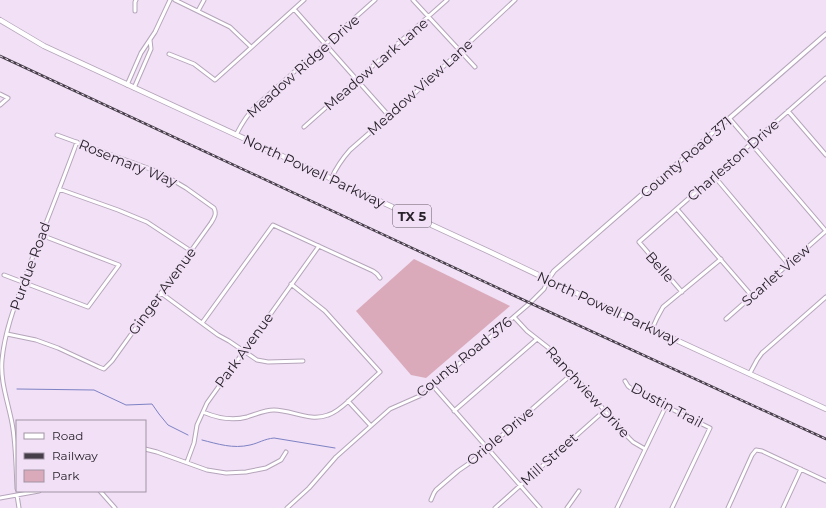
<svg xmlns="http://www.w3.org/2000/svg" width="826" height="508" viewBox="0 0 826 508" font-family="Montserrat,sans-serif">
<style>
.green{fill:#daaaba}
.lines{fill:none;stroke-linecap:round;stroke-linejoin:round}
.stream{stroke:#7e82c4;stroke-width:1}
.minor-casing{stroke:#b5a5ba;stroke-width:5}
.tertiary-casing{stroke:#b5a5ba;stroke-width:5.5}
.primary-casing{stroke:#b5a5ba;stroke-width:6}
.minor{stroke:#fff;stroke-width:3}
.tertiary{stroke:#fff;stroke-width:3.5}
.primary{stroke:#fff;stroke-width:4.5}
.rail-casing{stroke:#463e48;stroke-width:2.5}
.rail{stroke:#f1e0f6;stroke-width:1;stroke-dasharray:3;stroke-linecap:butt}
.labels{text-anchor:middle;stroke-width:4;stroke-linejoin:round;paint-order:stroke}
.shield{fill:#f1e0f6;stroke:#645b67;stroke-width:1}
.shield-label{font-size:13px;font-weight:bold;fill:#28222a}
.street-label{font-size:14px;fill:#28222a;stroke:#f1e0f6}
</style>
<rect width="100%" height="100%" fill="#f1e0f6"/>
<path class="green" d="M414 259 510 306 426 378 411 375 356 311Z"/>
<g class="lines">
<path class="stream" d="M17 389 94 390 126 405 152 404 159 414 168 425 188 435
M202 440C218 444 233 449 250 445 259 443 264 439 274 438L335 448"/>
<g class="minor-casing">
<path id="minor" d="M175 0 230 27 251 47
M413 0 475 67
M294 9 389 116
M135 11V2L136 0
M198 11 204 0
M169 54 194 64 215 80 304 0
M127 85 141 53 155 32 170 0
M134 88 151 49 150 40
M0 94 8 98 0 105
M788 111 826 155
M730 119 826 231
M304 127 447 0
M236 135C242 123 248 113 258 104L375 0
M714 176 788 264
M331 179C336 168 342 159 350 150L414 94 515 0
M59 189 118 210 147 222 191 251
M677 209 752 296
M4 275 88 307 119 265 41 235
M682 292 639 242 826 78
M161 293 218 335 229 341 257 360 268 362 303 361
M514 317 527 331 550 349 629 438 633 442 645 449
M726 319 826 231
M202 323 273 225 373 271 377 274 380 278
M652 329 657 318 663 307 721 259
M7 334 36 340 58 348 99 367 104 369 112 361 211 223C214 218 217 214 214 208L186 188 169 178 153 170 57 135
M750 373 757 360 762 353 826 297
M625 381 628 386 633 390 710 428 672 508
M433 386 540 508
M348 401 371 426
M454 411 537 339
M203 412C217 418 232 421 247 417 256 414 265 410 274 410 292 410 310 422 328 415 338 412 345 404 353 397 362 389 371 380 380 372L325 311 291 284
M145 449 157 452 207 470 226 473 246 472 266 468 281 460 286 452
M187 462 194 443 197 425 207 403 319 246
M17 489C16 467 16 444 12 423 8 402 0 381 2 360 5 327 19 295 30 264 46 223 62 183 77 142
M100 491 115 508
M17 495 19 508
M0 498 39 491
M431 500 434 493 436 490 458 471 474 460 572 374
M287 508 309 488 336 457 390 409 424 394 530 303 544 289 548 280
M495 508 604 411
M567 508 579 491
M617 508 666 406
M728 508 752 455 756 450 762 451 826 481
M783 508 801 469"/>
</g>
<g class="tertiary-casing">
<path id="tertiary" d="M548 280 554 271 826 34"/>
</g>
<g class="primary-casing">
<path id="primary" d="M0 20 44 46 490 252 652 329 826 409"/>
</g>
<use href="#minor" class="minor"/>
<use href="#tertiary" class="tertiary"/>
<use href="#primary" class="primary"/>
<g class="rail-casing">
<path id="rail" d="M0 56 530 303 826 439"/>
</g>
<use href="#rail" class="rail"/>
</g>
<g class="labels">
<rect class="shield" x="393" y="205" width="38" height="22" rx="3"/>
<g class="shield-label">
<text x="412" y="221">TX 5</text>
</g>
<g class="street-label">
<text transform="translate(376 64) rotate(-41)" y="5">Meadow Lark Lane</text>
<text transform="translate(303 66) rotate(-42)" y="5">Meadow Ridge Drive</text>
<text transform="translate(420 87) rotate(-42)" y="5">Meadow View Lane</text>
<text transform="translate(686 157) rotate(-41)" y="5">County Road 371</text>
<text transform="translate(733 160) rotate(-41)" y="5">Charleston Drive</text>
<text transform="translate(128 163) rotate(22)" y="5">Rosemary Way</text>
<text transform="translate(314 171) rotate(25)" y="5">North Powell Parkway</text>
<text transform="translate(30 266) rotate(-70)" y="5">Purdue Road</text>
<text transform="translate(660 267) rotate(49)" y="5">Belle</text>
<text transform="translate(776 275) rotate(-41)" y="5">Scarlet View</text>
<text transform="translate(162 291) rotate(-54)" y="5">Ginger Avenue</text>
<text transform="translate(608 308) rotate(25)" y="5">North Powell Parkway</text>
<text transform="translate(244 350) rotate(-54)" y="5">Park Avenue</text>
<text transform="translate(464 357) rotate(-39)" y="5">County Road 376</text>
<text transform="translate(588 392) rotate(48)" y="5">Ranchview Drive</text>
<text transform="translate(667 405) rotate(28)" y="5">Dustin Trail</text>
<text transform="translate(500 436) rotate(-40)" y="5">Oriole Drive</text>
<text transform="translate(549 459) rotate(-42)" y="5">Mill Street</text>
</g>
</g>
<rect x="16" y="420" width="130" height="72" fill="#f1e0f6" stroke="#a194a4"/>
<rect x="24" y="433" width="20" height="6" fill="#ffffff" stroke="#a194a4"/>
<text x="52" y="440" font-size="12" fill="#28222a">Road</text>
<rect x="24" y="453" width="20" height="6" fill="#463e48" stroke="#a194a4"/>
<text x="52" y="460" font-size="12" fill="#28222a">Railway</text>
<rect x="24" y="470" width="20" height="12" fill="#daaaba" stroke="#a194a4"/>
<text x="52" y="480" font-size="12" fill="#28222a">Park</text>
</svg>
